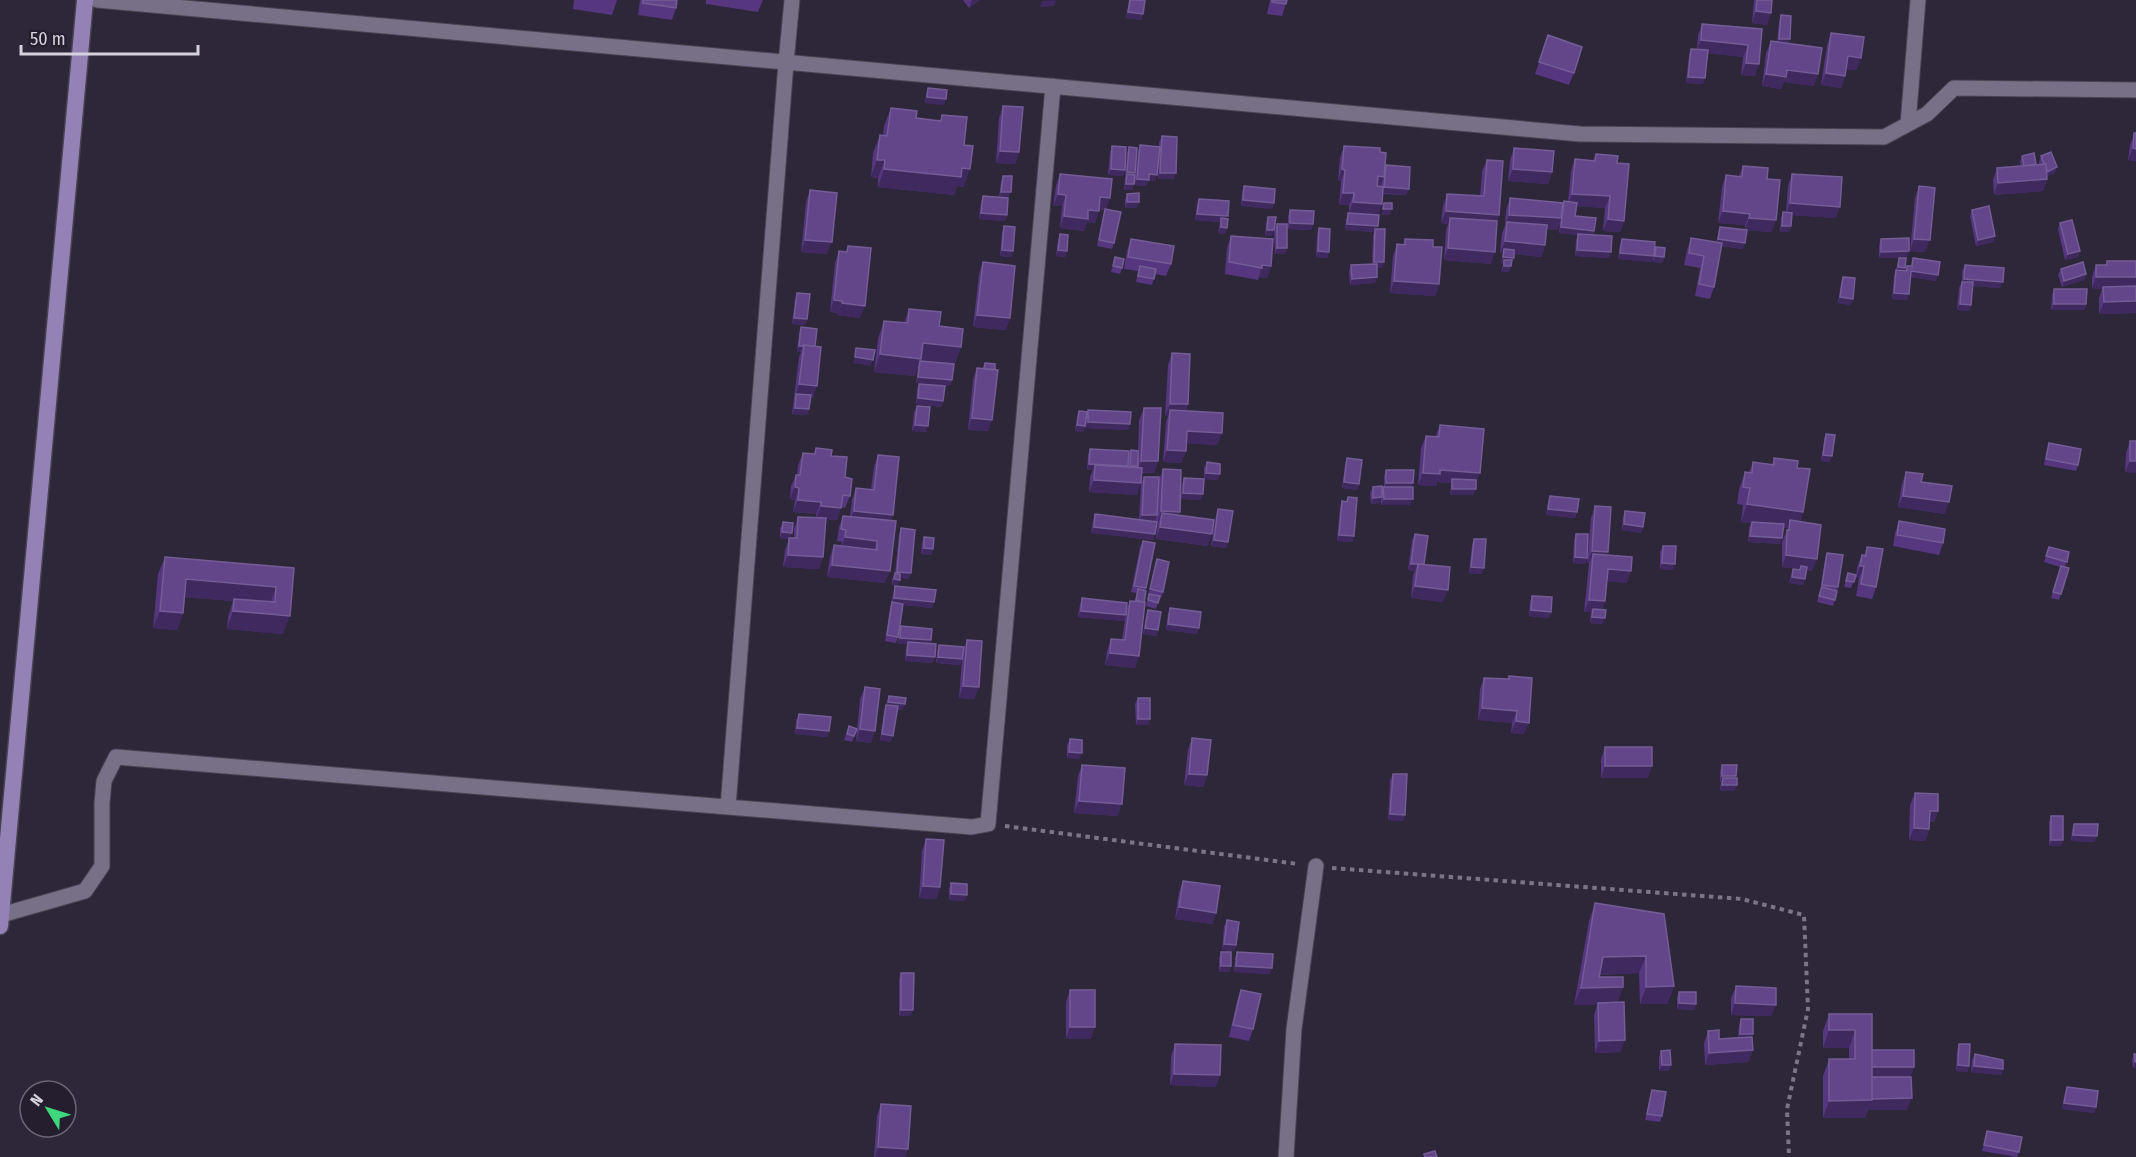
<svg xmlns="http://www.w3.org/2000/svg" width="2136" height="1157" viewBox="0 0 2136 1157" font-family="'Fira Sans Condensed',sans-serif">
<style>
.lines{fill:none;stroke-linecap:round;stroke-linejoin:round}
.minor-casing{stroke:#484251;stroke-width:17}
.trunk-casing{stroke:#484251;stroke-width:19}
.path{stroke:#7b7685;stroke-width:4;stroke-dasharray:4.5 4.5;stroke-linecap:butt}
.minor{stroke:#777086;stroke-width:15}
.trunk{stroke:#9482b7;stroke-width:16}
.wall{fill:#55367f}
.shaded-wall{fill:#3f295f}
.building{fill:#624689;stroke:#745c96;stroke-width:1.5}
</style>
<rect width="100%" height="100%" fill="#2d2739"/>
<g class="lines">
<g class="minor-casing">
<path id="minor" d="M97 0 1580 134 1884 137 1927 114 1954 88 2136 90
M1908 124 1918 0
M728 807 786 63 792 0
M1 915 85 891 102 866V803L104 781 116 757 972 827 988 824 1053 86
M1286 1157 1294 1029 1316 866"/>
</g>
<g class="trunk-casing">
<path id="trunk" d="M0 926 85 0"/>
</g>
<path class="path" d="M1005 826 1298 864
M1332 868 1742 899 1804 915 1808 1009 1787 1109 1789 1157"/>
<use href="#minor" class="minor"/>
<use href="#trunk" class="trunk"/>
</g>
<path class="wall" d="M574 0H617L612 15 573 9Z
M640 0H677L676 8 672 20 638 15Z
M706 0H763L758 12 706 4Z
M963 0H979L969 8Z
M1129 0H1145L1143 14 1141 20 1126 18Z
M1270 0H1287L1282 16 1267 14Z
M1754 0H1772L1767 25 1752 23Z
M1781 15 1788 44 1818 74 1814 86 1784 82 1781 89 1762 86 1766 53 1771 41 1777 42 1779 21Z
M1702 24 1762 29 1755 76 1741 75 1743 57 1707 53 1703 84 1686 83 1689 55 1691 49H1697L1698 35Z
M1831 33 1857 70 1846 69 1845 76 1841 88 1821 85 1827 45Z
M1548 35 1574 73 1569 85 1535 74Z
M928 88 944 105 925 103 926 94Z
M1003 106 1019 152 1015 164 996 163 999 118Z
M891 108 916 118 940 121 942 115 964 145V187L957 186 954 195 878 187V178L871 177 873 153 880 135 883 136 884 126Z
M2136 131V161L2128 160 2130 145Z
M1162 136 1174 179H1158L1159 153 1155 181 1149 180 1146 186 1134 185 1138 151 1140 145 1159 147V142Z
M1112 146 1125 170 1123 176 1108 175 1110 152Z
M1344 146 1380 152 1384 169 1386 165 1409 189 1406 195 1383 194 1382 204 1378 215V226L1377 229 1382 268H1377V277L1375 283 1350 285 1349 271 1351 265 1372 264 1373 235 1374 232 1345 230 1346 219 1349 213V205H1339L1341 181H1338L1340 158Z
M1129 147 1134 175V184L1132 190H1124L1127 153Z
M1514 148 1552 172 1548 184 1508 181 1510 160Z
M1596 154 1617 163 1624 221 1620 232 1603 231 1605 208 1577 206 1575 216 1594 231 1593 235 1609 258 1575 256 1576 240 1578 235 1559 233 1560 222 1557 230 1547 229 1545 245 1541 257 1514 254 1509 272H1501L1503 264 1501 263 1503 253H1500L1502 233 1505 226 1506 210 1510 198 1562 206 1564 201 1568 202 1571 171 1575 159 1593 160Z
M2022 156 2036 165 2039 164V162L2041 156 2055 173 2047 176V179L2043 191 1994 195 1993 180 1997 168 2021 166 2020 162Z
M1487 160 1497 221 1491 264 1444 260 1446 230 1448 224 1441 223 1443 206 1447 194 1480 196 1482 171Z
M1743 166 1767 179 1772 232 1745 230V225L1718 223 1722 187 1726 175 1739 176Z
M1060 174 1106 209 1114 243 1112 249 1097 246 1105 210 1099 209 1095 223 1087 222 1084 231 1060 228 1062 206H1053L1056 186Z
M1792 174 1836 218 1792 215 1791 226 1789 232H1780L1781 218 1783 212H1786L1788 186Z
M1003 176 1008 198 1007 215 1005 221 979 219 981 202 983 196 999 197 1001 182Z
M1244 186 1274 203 1272 209 1241 206 1242 192Z
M1919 186 1925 252 1910 251 1915 198Z
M810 190 827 254 801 252 806 202Z
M1127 194 1137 208H1125V200Z
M1199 199 1227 218V228L1225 234 1218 233 1220 222 1195 220 1197 205Z
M1290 210 1313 224 1311 230 1288 229V216Z
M1972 210 1995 236 1993 242 1976 246 1970 216Z
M1268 217 1272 236H1265L1266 223Z
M2060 223 2080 251 2078 257 2065 260 2058 229Z
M1277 224 1285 254H1275L1274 230Z
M1004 226 1013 251 1011 257 1000 256 1002 232Z
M1720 227 1743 249 1721 246 1714 287 1710 299 1695 296 1700 268 1684 265 1687 250 1691 238 1716 242Z
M1319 228 1329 252 1327 258 1316 257 1317 234Z
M1060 234 1067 251 1065 257 1056 256 1058 240Z
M1231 236 1271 266 1267 278 1259 277 1258 280 1225 274 1227 248Z
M1131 239 1171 264 1166 276 1155 274 1152 285 1136 282 1138 271 1124 269 1127 251Z
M1405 239 1433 247 1439 284 1435 296 1390 293 1393 256 1397 244H1403Z
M1622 239 1654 251 1656 247 1664 257 1662 263 1653 262V257L1652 262 1618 259 1620 245Z
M1881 239 1907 257 1879 258V245Z
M848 246 860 318 837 315 838 313 830 312 835 263 839 251 846 252Z
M1115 257 1122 268 1120 274 1111 272Z
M1899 258 1904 271H1905L1907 266H1911L1913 258 1936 281 1910 277 1907 300 1892 299 1894 276Z
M2107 261H2136V313L2099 314V298L2102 289 2092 288V277L2096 265H2106Z
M983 262 1006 330 973 327 979 274Z
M1965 265 2000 288 1973 286 1971 305 1969 311 1957 310 1959 288 1962 282V271Z
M2061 269 2086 274 2084 280 2062 287 2058 275Z
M1843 277 1853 299 1850 305 1838 303 1841 283Z
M2054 289 2086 304 2084 310H2051L2052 295Z
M797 293 807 319 805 325 792 324 795 299Z
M909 309 939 326 961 347 954 365 952 380 950 386 916 383 918 368 915 376 874 372 878 339 884 321 904 323Z
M801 327 815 346 813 398 811 397 809 409 807 415 792 414 799 357 801 352H797L799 333Z
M1172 353 1188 404 1186 411 1222 433 1217 445 1186 443V451L1181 463 1163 462 1166 422 1168 416H1165L1168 365Z
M985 363 988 431 968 430 973 380 977 368H983Z
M919 384 943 401 941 407 916 404 917 390Z
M917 406 926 432 912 431 914 412Z
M1144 408 1158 461 1154 473H1142L1137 495 1089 492 1090 477 1093 470H1087L1088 455 1090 449 1129 455 1131 450 1138 451 1139 420Z
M1088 410 1128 430 1085 428 1086 416Z
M1079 411 1085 426 1083 432 1075 431 1077 417Z
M1440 425 1476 484 1473 495H1450L1451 483 1437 482 1436 486 1418 485 1421 448 1426 436 1435 437Z
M1826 434 1830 462 1821 461 1824 440Z
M2130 441H2136V473L2125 472 2126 453Z
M2049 443 2078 465 2076 471 2044 465 2047 449Z
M816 448 831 456 845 477 850 496 845 508 841 507 837 520 826 519 819 569 783 567 785 550 789 539 780 538V528L783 522 790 538H794V529L798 517 816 518V514L793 512 795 500 790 499 791 486 796 475H797L798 465 803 453 814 454Z
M878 455 891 521 885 583 827 577 830 557 834 545 841 546 842 542 837 541 839 527 843 516H850L852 500 856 488 871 489 874 467Z
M1347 458 1359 484 1357 490 1342 488 1345 464Z
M1774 458 1797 468 1803 512 1800 522 1812 571 1807 570 1803 585 1789 583 1793 569H1799L1782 567V542L1788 528H1784L1780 544 1748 542 1749 528 1751 523 1741 522 1743 505 1737 504 1739 489 1745 472H1749L1753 462 1772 464Z
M1207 462 1218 480 1204 479V468Z
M1163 469 1180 512 1178 515 1208 546 1156 539 1158 523H1157L1153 540 1091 533 1093 520 1095 514 1139 520 1141 483 1144 477 1159 480Z
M1386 470 1412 487 1410 505H1381V499L1380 503 1371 504 1370 493 1373 487 1382 490 1384 487V476Z
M1906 472 1921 482 1945 514 1898 507 1902 484Z
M1184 478 1203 494 1200 500 1181 499 1182 484Z
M1550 496 1577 512 1575 518 1546 515 1548 502Z
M1348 497 1354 536 1352 542 1337 541 1340 507 1342 501H1346Z
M1595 506 1607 555 1627 583 1607 581 1605 601 1602 610 1603 624 1590 623 1591 612H1584L1589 563H1587L1591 518Z
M1218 509 1228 542 1226 548 1211 546 1216 515Z
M1625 511 1643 527 1641 533 1622 530 1623 517Z
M1899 521 1943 543 1939 555 1893 546 1895 533Z
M901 528 909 579 900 578 897 586 892 585V579L895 573 899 534Z
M1415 534 1424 564 1443 602 1411 598 1413 575 1415 571 1408 570 1412 540Z
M1576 534 1587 558 1585 564 1573 563 1574 540Z
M924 537 933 549 931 555 921 554 922 543Z
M1474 539 1482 574 1469 573 1472 545Z
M1143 541 1146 588 1135 668 1105 665 1107 651 1111 639 1122 640 1125 619 1124 621 1078 617 1080 604 1082 598 1127 608 1130 601H1135L1137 593 1131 592 1140 547Z
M1663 546 1673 570 1660 569V552Z
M1867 547 1876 587 1872 599 1856 596 1859 578H1856L1857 567 1862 555H1864Z
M2049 547 2069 552 2065 567 2069 568 2059 600 2051 598 2060 567 2044 562Z
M1827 553 1838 587 1833 606 1817 602 1820 591 1825 559Z
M165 557 294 568 283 634 227 629 228 617 233 601 184 597 183 613 177 630 153 628 158 574Z
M1157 559 1163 592 1161 598H1159L1156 609 1146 606 1155 565Z
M1848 573 1856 575 1851 588 1844 587Z
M895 586 934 602 932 608 903 605 899 631 901 626 931 640 930 644 935 657 932 663 905 661 906 648 907 644H898L899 634 896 643 885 641 890 608Z
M1532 596 1551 612 1549 618 1529 616 1530 602Z
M1170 608 1197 634 1166 630 1168 614Z
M1148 610 1158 630 1156 636 1143 634 1146 616Z
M967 640 979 687 974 699 959 698 962 659 960 665 936 663 937 651 939 645 963 651Z
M1509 676 1524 734 1511 733 1512 723 1478 720 1480 689 1484 678 1508 679Z
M865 687 871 743 856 741 860 699Z
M889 696 905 704 902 710H897L891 742 880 740 884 711Z
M1138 698 1150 719 1148 725H1136L1135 704Z
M799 714 829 731 827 737 795 734 796 720Z
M849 726 857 729 852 742 844 740Z
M1192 738 1207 775 1203 787 1184 785 1188 750Z
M1070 739 1079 759 1067 758V745Z
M1605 747 1648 778H1601V759Z
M1082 765 1118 816 1074 813 1078 776Z
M1722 765 1736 776 1735 778 1737 785 1734 791H1720L1721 782H1720V771Z
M1393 774 1405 815 1403 821 1388 820 1390 780Z
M1915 793 1938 811 1934 822H1929V829L1925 841 1909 840 1910 805Z
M2051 816 2061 846H2049V822Z
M2074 824 2095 842 2071 841 2072 830Z
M926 839 940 887 936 899 919 898 922 851Z
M1183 881 1216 913 1212 924 1175 919 1179 892Z
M951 883 965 901 949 900V889Z
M1595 903 1674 986 1667 1004H1640L1639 973 1599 975V977L1623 987 1617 1002 1621 1052 1595 1053 1594 1015 1597 1005H1574L1589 921Z
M1227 920 1236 945 1234 951 1222 950 1224 926Z
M1221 952 1231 966 1229 972H1219V958Z
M1237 952 1270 974 1234 972 1235 958Z
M901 973 911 1016H899V979Z
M1736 986 1771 1016 1731 1015V998Z
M1070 990 1091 1039H1066V1002Z
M1241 990 1253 1029 1249 1041 1229 1037 1237 1001Z
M1679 992 1696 1004 1694 1010 1677 1009V998Z
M1829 1014H1872V1050L1914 1067 1910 1077 1907 1110H1868L1865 1118H1823V1076L1829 1059H1849V1048H1823V1031Z
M1741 1019 1752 1037 1753 1050 1748 1062 1705 1065 1704 1043 1708 1031 1719 1039 1738 1037 1739 1025Z
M1175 1044 1216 1087 1170 1085 1171 1056Z
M1959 1044 1969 1066 1967 1072 1956 1071 1957 1050Z
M1661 1051 1669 1071H1659V1057Z
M1975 1054 2003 1069 2001 1075 1971 1072 1972 1060Z
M2134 1054 2136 1068H2133L2132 1060Z
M2067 1087 2096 1107 2094 1113 2062 1109 2065 1093Z
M1652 1090 1662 1116 1660 1122 1645 1120 1650 1096Z
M881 1104 908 1149 905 1157H874L877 1116Z
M1987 1131 2019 1152 2017 1157 1982 1151Z"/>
<path class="shaded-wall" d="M972 0H979L969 8Z
M1056 0 1054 6 1040 7 1042 1Z
M1756 11 1771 13 1767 25 1752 23Z
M1128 12 1143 14 1141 20 1126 18Z
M1779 39H1790L1788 45H1777Z
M1701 40 1748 45 1743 57 1696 52Z
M1848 56 1861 58 1857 70 1844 68Z
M1746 63 1759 64 1755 76 1741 75Z
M1787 70 1818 74 1814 86 1784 82 1781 89 1762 86 1766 74Z
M1826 73 1845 76 1841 88 1821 85Z
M1688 77 1705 78 1703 84 1686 83Z
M927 97 946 99 944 105 925 103Z
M2133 148 2136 149V161L2128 160Z
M1000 151 1019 152 1015 164 996 163Z
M877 160H885L878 178 871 177Z
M2057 167 2055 173 2044 178 2046 172Z
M962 168 970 169 964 187 957 186 954 195 878 187 884 169Z
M1111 169 1125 170 1123 176 1108 175Z
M1342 169 1345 170 1341 181H1338Z
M1513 169 1552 172 1548 184 1508 181Z
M1127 172 1135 173 1133 179 1127 174 1125 178Z
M1160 173H1176L1174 179H1158Z
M1149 174 1157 175 1155 181 1148 180H1149L1146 186 1134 185 1137 179Z
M1378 176 1384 177 1380 188H1374Z
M2047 179 2043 191 1994 195 1998 183Z
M1126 184H1134L1132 190H1124Z
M1384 187 1409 189 1406 195 1382 193Z
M1001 192H1011L1008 198H999Z
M1343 193H1354L1349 205H1339Z
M1058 194 1066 195 1062 206H1053Z
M1572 194 1610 196 1605 208 1568 206Z
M1100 197 1110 198 1106 210 1096 209Z
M1243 200 1274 203 1272 209 1241 206Z
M1127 202H1139L1137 208H1125Z
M1353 202 1382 204 1378 215 1349 213Z
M1790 203 1840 207 1836 218 1786 215Z
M1383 209H1392L1390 215H1381Z
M1088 210 1099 211 1095 223 1087 222 1084 231 1060 228 1064 216Z
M1446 211 1499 215 1495 227 1450 218 1448 224 1441 223Z
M1723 211 1750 214 1745 225 1718 223Z
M981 213 1007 215 1005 221 979 219Z
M1197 214 1228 216 1225 222 1221 218 1220 222 1195 220Z
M1509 215 1561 218 1557 230 1506 226 1507 222 1505 226Z
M1749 218 1776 220 1772 232 1745 230Z
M1608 219 1624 221 1620 232 1603 231Z
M1290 223 1313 224 1311 230 1288 229Z
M1347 224 1378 226 1376 232 1375 229 1374 232 1345 230Z
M1782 226H1791L1789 232H1780Z
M1221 227 1227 228 1225 234 1218 233Z
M1561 227 1594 231 1592 237 1559 233Z
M1267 230H1274L1272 236H1265Z
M1995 236 1993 242 1976 246 1978 240Z
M1718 239 1745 243 1743 249 1716 245Z
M1914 239 1930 240 1925 252 1910 251Z
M805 240 832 242 827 254 801 252Z
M1505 241 1545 245 1541 257 1504 253V249L1503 253H1500Z
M1277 248H1287L1285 254H1275Z
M1448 248 1495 252 1491 264 1444 260Z
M1002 250 1013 251 1011 257 1000 256Z
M1058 250 1067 251 1065 257 1056 256Z
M1577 250 1611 252 1609 258 1575 256Z
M1318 251 1329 252 1327 258 1316 257Z
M1909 251 1907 257 1879 258 1881 252Z
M2080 251 2078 257 2065 260 2068 254Z
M1620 253 1654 256 1652 262 1618 259Z
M1655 256 1664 257 1662 263 1653 262Z
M1503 257 1514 258 1511 264 1504 260 1503 264 1501 263Z
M1374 262H1384L1382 268H1372Z
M1262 265 1271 266 1267 278 1259 277Z
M1504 266H1511L1509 272H1501Z
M1898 267 1905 268 1903 274 1896 273Z
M1911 271 1938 275 1936 281 1909 277Z
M2086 274 2084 280 2062 287 2064 281Z
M1377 277 1375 283 1350 285 1352 279Z
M2096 277H2136V289L2103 287 2102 289 2092 288Z
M1964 279 2003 282 2000 288 1961 285Z
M1394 281 1439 284 1435 296 1390 293Z
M1894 293 1909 294 1907 300 1892 299Z
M1840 297 1853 299 1850 305 1838 303Z
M834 300 842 301 838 313 830 312Z
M2136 301V313L2099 314 2104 302Z
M842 303 865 306 860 318 837 315Z
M1960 304 1971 305 1969 311 1957 310Z
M2054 304H2086L2084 310H2051Z
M977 315 1010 318 1006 330 973 327Z
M794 318 807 319 805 325 792 324Z
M923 343 961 347 954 365 920 361 915 376 874 372 880 354Z
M799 346H803L801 352H797Z
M855 357 873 360 871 366 853 363Z
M918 377 952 380 950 386 916 383Z
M799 384 817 386 813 398 795 396Z
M918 398 943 401 941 407 916 404Z
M1170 404H1188L1184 416 1170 410 1168 416H1165Z
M795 408 809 409 807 415 792 414Z
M972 418 992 420 988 431 968 430Z
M1088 422 1130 424 1128 430 1085 428Z
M915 425 928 426 926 432 912 431Z
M1077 425 1085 426 1083 432 1075 431Z
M1187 431 1222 433 1217 445 1183 443Z
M1167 450 1186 451 1181 463 1163 462Z
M1823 455 1832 456 1830 462 1821 461Z
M1141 461H1158L1154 473 1137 472Z
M2130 461H2136V473L2125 472Z
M1089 464 1128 466 1126 472 1095 465 1093 470H1087Z
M1440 470 1480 473 1476 485 1452 479 1451 483 1437 482 1436 486 1418 485 1423 473Z
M1206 473 1220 474 1218 480 1204 479Z
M1094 480 1141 483 1137 495 1089 492Z
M1344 482 1359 484 1357 490 1342 488Z
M1386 483H1413L1411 489H1384Z
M795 487 799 488 795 500 790 499Z
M1452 489H1476L1473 495H1450Z
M1183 493 1203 494 1200 500 1181 499Z
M1903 496 1949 502 1945 514 1898 507Z
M1382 497 1380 503 1371 504 1373 498Z
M1384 499H1413L1410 505H1381Z
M798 500 821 502 816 514 793 512Z
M1747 504 1803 512 1797 529 1790 520 1788 528 1741 522Z
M821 506 841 508 837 520 816 518Z
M1548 509 1577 512 1575 518 1546 515Z
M854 511 893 515 889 527 849 523Z
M1161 511 1180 512 1175 523 1162 513 1158 523H1157Z
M1142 515H1157L1155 521H1139Z
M1624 524 1643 527 1641 533 1622 530Z
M1094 527 1155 534 1153 540 1091 533Z
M1160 527 1212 534 1208 546 1156 539Z
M782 532 792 533 790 539 780 538Z
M1339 535 1354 536 1352 542 1337 541Z
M1750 536 1782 538 1780 544 1748 542Z
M845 537 877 541 873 553 841 549Z
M1214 540 1228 542 1226 548 1211 546Z
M924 548 933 549 931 555 921 554Z
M1592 551 1608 552 1604 564 1593 554 1589 563H1587Z
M788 555 823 557 819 569 783 567Z
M1786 555 1817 559 1812 571 1800 569 1801 566 1799 569 1782 567Z
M1575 557 1587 558 1585 564 1573 563Z
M1662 563 1675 564 1673 570 1660 569Z
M1411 564 1417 565 1415 571 1408 570Z
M832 565 890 571 885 583 827 577Z
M1860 566H1864L1859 578H1856Z
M1471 567 1484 568 1482 574 1469 573Z
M1608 569 1631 571 1627 583 1603 581Z
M897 572 911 573 909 579 895 578Z
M1792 577 1805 579 1803 585 1789 583Z
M186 579 276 587 270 604 234 599 233 601 180 597Z
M894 579 900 580 897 586 892 585Z
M1415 586 1448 590 1443 602 1411 598Z
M894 598 934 602 932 608 892 604Z
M1589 600 1605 601 1601 613 1593 609 1591 612H1584Z
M1531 610 1551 612 1549 618 1529 616Z
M160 611 183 613 177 630 153 628Z
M233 611 290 616 283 634 227 629Z
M1081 611 1126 615 1124 621 1078 617Z
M1592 617 1605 618 1603 624 1590 623Z
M1168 624 1199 628 1197 634 1166 630Z
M1145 628 1158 630 1156 636 1143 634Z
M900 638 931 640 929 646 898 644Z
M1110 653 1139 656 1135 668 1105 665Z
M907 655 935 657 932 663 905 661Z
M938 657 962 659 960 665 936 663Z
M963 686 979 687 974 699 959 698Z
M888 702 905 704 902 710 886 708Z
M1482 708 1517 711 1512 723 1478 720Z
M1138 719H1150L1148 725H1136Z
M1516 721 1529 723 1524 734 1511 733Z
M797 728 829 731 827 737 795 734Z
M860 729 875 731 871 743 856 741Z
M882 734 893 736 891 742 880 740Z
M1069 752 1082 753 1079 759 1067 758Z
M1605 766H1652L1648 778H1601Z
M1189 774 1207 775 1203 787 1184 785Z
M1722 776H1736L1734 782 1723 778 1721 782H1720Z
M1722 785H1737L1734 791H1720Z
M1079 801 1122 804 1118 816 1074 813Z
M1930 811H1938L1934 822H1925Z
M1390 814 1405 815 1403 821 1388 820Z
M1914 828 1929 829 1925 841 1909 840Z
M2073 835 2097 836 2095 842 2071 841Z
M2051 840H2063L2061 846H2049Z
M923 886 940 887 936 899 919 898Z
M951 894 967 895 965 901 949 900Z
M1179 907 1216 913 1212 924 1175 919Z
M1224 944 1236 945 1234 951 1222 950Z
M1646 956 1639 973 1597 975 1603 957Z
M1221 966H1231L1229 972H1219Z
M1236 966 1272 968 1270 974 1234 972Z
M1674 986 1667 1004H1640L1646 987Z
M1623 987 1617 1005H1574L1581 988Z
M1679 1003 1696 1004 1694 1010 1677 1009Z
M1735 1003 1776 1005 1771 1016 1731 1015Z
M901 1010H913L911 1016H899Z
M1070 1027H1095L1091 1039H1066Z
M1829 1030H1855L1849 1048H1823Z
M1740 1034H1753L1750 1040H1738Z
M1625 1040 1621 1052 1595 1053 1599 1041Z
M1753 1050 1748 1062 1705 1065 1709 1053Z
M2135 1062H2136V1068H2133Z
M1662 1065H1671L1669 1071H1659Z
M1958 1065 1969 1066 1967 1072 1956 1071Z
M1974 1066 2003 1069 2001 1075 1971 1072Z
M1870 1067H1914L1909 1079H1866Z
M1174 1074 1220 1075 1216 1087 1170 1085Z
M1912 1098 1907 1110H1868L1865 1118H1823L1829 1101 1870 1099Z
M2064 1103 2096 1107 2094 1113 2062 1109Z
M878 1147 908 1149 905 1157H875Z"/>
<path class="building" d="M643 0H677L676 8 643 3Z
M1130 0H1145L1143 14 1128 12Z
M1272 0H1287L1286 4 1272 2Z
M1757 0H1772L1771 13 1756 11Z
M1781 15 1791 16 1790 39H1779Z
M1702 24 1762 29 1759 64 1746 63 1748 45 1701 40Z
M1831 33 1864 37 1861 58 1848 56 1845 76 1826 73Z
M1548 35 1582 47 1574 73 1539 62Z
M1771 41 1822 48 1818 74 1787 70 1786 77 1766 74Z
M1691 49 1708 50 1705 78 1688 77Z
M928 88 947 90 946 99 927 97Z
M1003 106 1023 107 1019 152 1000 151Z
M891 108 917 111 916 118 941 121 942 115 967 117 964 145 973 146 970 169 962 168 961 177 884 169 885 160H877L880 135 887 136Z
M2134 133H2136V149L2133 148Z
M1162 136 1177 137 1176 173H1160Z
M1140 145 1160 147 1157 175 1149 174V180L1137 179Z
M1112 146 1126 147 1125 170 1111 169Z
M1344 146 1380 148V152L1386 153 1384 177 1378 176 1377 186 1383 187 1382 204 1353 202 1354 193H1343L1345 170 1342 169Z
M1129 147 1137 148 1135 173 1127 172Z
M1514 148 1554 151 1552 172 1513 169Z
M2051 152 2057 167 2047 172 2046 164H2044L2041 156Z
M2034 153 2036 164 2024 166 2022 156Z
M1596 154 1618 156 1617 163 1629 164 1624 221 1608 219 1610 196 1572 194 1575 159 1595 161Z
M1487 160 1503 161 1499 215 1446 211 1447 194 1484 196Z
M2046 164 2047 179 1998 183 1997 168Z
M1386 165 1410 167 1409 189 1384 187Z
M1743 166 1768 168 1767 179 1780 180 1776 220 1749 218 1750 214 1723 211 1726 175 1742 177Z
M1060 174 1112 179 1110 198 1100 197 1099 211 1088 210V219L1064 216 1066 195 1058 194Z
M1127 174 1135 175 1134 184H1126Z
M1792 174 1842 177 1840 207 1790 203Z
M1003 176H1012L1011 192H1001Z
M1244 186 1275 189 1274 203 1243 200Z
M1919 186 1935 188 1930 240 1914 239Z
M810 190 837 193 832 242 805 240Z
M1139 193V202H1127V194Z
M983 196 1008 198 1007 215 981 213Z
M1510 198 1563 203 1561 218 1509 215Z
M1199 199 1229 201 1228 216 1197 214Z
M1564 201 1577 203 1575 216 1596 218 1594 231 1561 227Z
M1384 203H1392V209H1383Z
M1989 206 1995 236 1978 240 1972 210Z
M1105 209 1121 212 1114 243 1099 240Z
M1290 210 1314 211 1313 224 1290 223Z
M1783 212 1792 213 1791 226H1782Z
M1348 213 1379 215 1378 226 1347 224Z
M1268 217H1276L1274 230H1267Z
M1221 218 1228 219 1227 228 1221 227Z
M1450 218 1497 221 1495 252 1448 248Z
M2072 220 2080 251 2068 254 2060 223Z
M1507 222 1547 225 1545 245 1505 241Z
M1277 224H1287V248H1277Z
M1004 226 1015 227 1013 251 1002 250Z
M1720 227 1747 230 1745 243 1718 239Z
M1319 228 1330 229 1329 252 1318 251Z
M1375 229H1385L1384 262H1374Z
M1060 234 1068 235 1067 251 1058 250Z
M1578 234 1612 236 1611 252 1577 250Z
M1231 236 1273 239 1271 266 1262 265V268L1229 262Z
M1691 238 1722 243 1714 287 1699 284 1704 256 1689 253Z
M1909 238V251L1881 252V239Z
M1131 239 1174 246 1171 264 1128 257Z
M1405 239 1433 240V247H1442L1439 284 1394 281 1397 244 1405 245Z
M1622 239 1655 242 1654 256 1620 253Z
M848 246 871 248 865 306 842 303V301L834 300 839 251 847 252Z
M1656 247 1665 248 1664 257 1655 256Z
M1504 249 1514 250V258L1503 257Z
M1115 257 1124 259 1122 268 1113 266Z
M1899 258H1906L1905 268 1898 267Z
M1913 258 1940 262 1938 275 1911 271 1909 294 1894 293 1896 270 1907 271V266H1912Z
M1504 260H1512L1511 266H1504Z
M2107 261H2136V277H2096V265H2107Z
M983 262 1015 266 1010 318 977 315Z
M2083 262 2086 274 2064 281 2061 269Z
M1377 264V277L1352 279 1351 265Z
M1965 265 2004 268 2003 282 1964 279Z
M1140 266 1156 269 1154 279 1138 276Z
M1843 277 1855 278 1853 299 1840 297Z
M1962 282H1973L1971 305 1960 304Z
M2136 286V301L2104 302 2103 287Z
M2054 289H2087L2086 304H2054Z
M797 293 810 294 807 319 794 318Z
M909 309 941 312 939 326 963 329 961 347 923 343 921 359 880 354 884 321 908 323Z
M801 327 817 329 815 346 804 345V346H799Z
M804 345 821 347 817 386 799 384Z
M856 348 875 350 873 360 855 357Z
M1172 353 1190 354 1188 404H1170Z
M920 361 954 364 952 380 918 377Z
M985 363 995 364V370L984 369Z
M977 368 998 370 992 420 972 418Z
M919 384 945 386 943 401 918 398Z
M796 394 811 395 809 409 795 408Z
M917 406 930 407 928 426 915 425Z
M1144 408H1161L1158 461H1141Z
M1088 410 1131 412 1130 424 1088 422Z
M1170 410 1223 413 1222 433 1187 431 1186 451 1167 450Z
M1079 411 1087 412 1085 426 1077 425Z
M1440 425 1484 429 1480 473 1440 470V474L1423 473 1426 436 1439 437Z
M1826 434 1835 435 1832 456 1823 455Z
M2130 441H2136V461H2130Z
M2049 443 2081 449 2078 465 2046 459Z
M816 448 832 450 831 456 847 457 845 477 852 479 850 496 843 495 841 508 821 506V502L798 500 799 488 795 487 796 475H800L803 453 815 454Z
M1090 449 1129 451 1128 466 1089 464Z
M1131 450 1138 451V466H1130Z
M878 455 899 457 893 515 854 511 856 488 874 490Z
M1347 458 1362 460 1359 484 1344 482Z
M1774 458 1798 461 1797 468 1810 469 1803 512 1747 504 1750 488 1743 487 1745 472 1752 473 1753 462 1774 465Z
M1207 462 1220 464V474L1206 473Z
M1095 465 1142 468 1141 483 1094 480Z
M1163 469 1181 470 1180 512 1161 511Z
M1386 470H1414L1413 483H1386Z
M1906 472 1923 474 1921 482 1952 486 1949 502 1903 496Z
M1144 477H1159L1157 515H1142Z
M1184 478 1204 479 1203 494 1183 493Z
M1452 479 1476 480V489H1452Z
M1382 486V497L1373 498V487Z
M1383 487H1413V499H1384Z
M1550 496 1579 499 1577 512 1548 509Z
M1348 497 1357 498 1354 536 1339 535 1342 501 1347 502Z
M1595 506 1611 507 1608 552 1592 551Z
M1218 509 1233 511 1228 542 1214 540Z
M1625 511 1645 513 1643 527 1624 524Z
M1162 513 1214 520 1212 534 1160 527Z
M1095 514 1157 522 1155 534 1094 527Z
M843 516 896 521 890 571 832 565 834 545 877 550V541L845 537 846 530 841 529Z
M798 517 826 518 823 557 788 555 789 538H797Z
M1790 520 1821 525 1817 559 1786 555 1787 530H1789Z
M1899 521 1945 529 1943 543 1897 535Z
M783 522 793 523 792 533 782 532Z
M1752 522 1784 524 1782 538 1750 536Z
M901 528 915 530 911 573 897 572Z
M1415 534 1428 536 1424 564H1411Z
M1576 534H1588L1587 558 1575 557Z
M924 537 934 538 933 549 924 548Z
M1474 539H1486L1484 568 1471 567Z
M1143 541 1155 543 1146 588 1134 586Z
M1663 546H1676L1675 564 1662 563Z
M1867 547 1883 549 1876 587 1861 584 1864 566H1860L1862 555 1866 556Z
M2049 547 2069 552 2067 562 2046 556Z
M1827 553 1843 555 1838 587 1822 585Z
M1593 554 1632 557 1631 571 1608 569 1605 601 1589 600Z
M165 557 294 568 290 616 233 611 234 599 275 602 276 587 186 579 183 613 160 611Z
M1157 559 1169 562 1163 592 1150 589Z
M1418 564 1450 567 1448 590 1415 586Z
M1801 566 1807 567 1805 579 1792 577 1793 569 1800 570Z
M2061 566 2069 568 2061 594 2053 592Z
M895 573 900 574V580L894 579Z
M1848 573 1856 575 1854 582 1846 581Z
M895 586 936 590 934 602 894 598Z
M1822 587 1837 591 1835 600 1819 596Z
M1138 589 1146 591 1144 602 1136 600Z
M1149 594 1160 596 1158 603 1148 600Z
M1532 596 1552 597 1551 612 1531 610Z
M1082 598 1127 603 1126 615 1081 611Z
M1130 601 1145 602 1139 656 1110 653 1111 639 1125 640Z
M892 602 903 604 898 637 887 635Z
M1170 608 1201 612 1199 628 1168 624Z
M1593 609 1606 610 1605 618 1592 617Z
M1148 610 1161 612 1158 630 1145 628Z
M901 626 932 629 931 640 900 638Z
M967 640 982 641 979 687 963 686Z
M908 642 936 644 935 657 907 655Z
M939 645 964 647 962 659 938 657Z
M1509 676 1532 678 1529 723 1516 721 1517 711 1482 708 1484 678 1509 679Z
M865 687 880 689 875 731 860 729Z
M889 696 906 698 905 704 888 702Z
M1138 698H1150V719H1138Z
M886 705 898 706 893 736 882 734Z
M799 714 831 717 829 731 797 728Z
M849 726 857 729 854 736 847 734Z
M1192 738 1211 740 1207 775 1189 774Z
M1070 739 1082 740V753L1069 752Z
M1605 747H1652V766H1605Z
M1082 765 1125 768 1122 804 1079 801Z
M1722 765H1737L1736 776H1722Z
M1393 774H1407L1405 815 1390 814Z
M1723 778H1737V785H1722Z
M1915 793 1938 794V811H1930L1929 829 1914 828Z
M2051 816H2063V840H2051Z
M2074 824H2098L2097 836 2073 835Z
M926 839 944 840 940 887 923 886Z
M1183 881 1220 886 1216 913 1179 907Z
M951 883 967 884V895L951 894Z
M1595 903 1664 914 1674 986 1646 987V956L1603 957 1599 977H1623V987L1581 988Z
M1227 920 1239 922 1236 945 1224 944Z
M1221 952H1231V966H1221Z
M1237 952 1273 954 1272 968 1236 966Z
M901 973H914L913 1010H901Z
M1736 986 1776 988V1005L1735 1003Z
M1070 990H1095V1027H1070Z
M1241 990 1261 994 1253 1029 1233 1025Z
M1679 992H1696V1004L1679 1003Z
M1624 1002 1625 1040 1599 1041 1598 1003Z
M1829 1014H1872V1100L1829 1101V1059H1855V1030H1829Z
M1741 1019H1753V1034H1740Z
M1719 1030V1039L1752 1037 1753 1050 1709 1053 1708 1031Z
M1175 1044 1221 1045 1220 1075 1174 1074Z
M1959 1044H1970L1969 1066 1958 1065Z
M1670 1050 1671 1065H1662L1661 1051Z
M1872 1050H1914V1067H1872Z
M1975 1054 2003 1060V1069L1974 1066Z
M2134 1054H2136V1062H2135Z
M1872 1077H1911L1912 1098 1872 1099Z
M2067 1087 2098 1091 2096 1107 2064 1103Z
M1652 1090 1666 1092 1662 1116 1647 1114Z
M881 1104 911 1106 908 1149 878 1147Z
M1987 1131 2022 1137 2019 1152 1984 1145Z
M1435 1151 1437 1157H1425L1424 1154Z"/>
<g transform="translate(48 1109) rotate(308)"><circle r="28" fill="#241e2f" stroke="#6b6675" stroke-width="1.5"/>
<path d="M0-4.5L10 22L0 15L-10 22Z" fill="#3fd77d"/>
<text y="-9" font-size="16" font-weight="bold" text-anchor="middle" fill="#d5d1dd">N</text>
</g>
<path d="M21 45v9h177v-9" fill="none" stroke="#d5d1dd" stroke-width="3"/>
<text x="30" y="45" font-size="18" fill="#d5d1dd" stroke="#241e2f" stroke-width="4.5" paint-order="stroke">50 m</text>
</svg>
